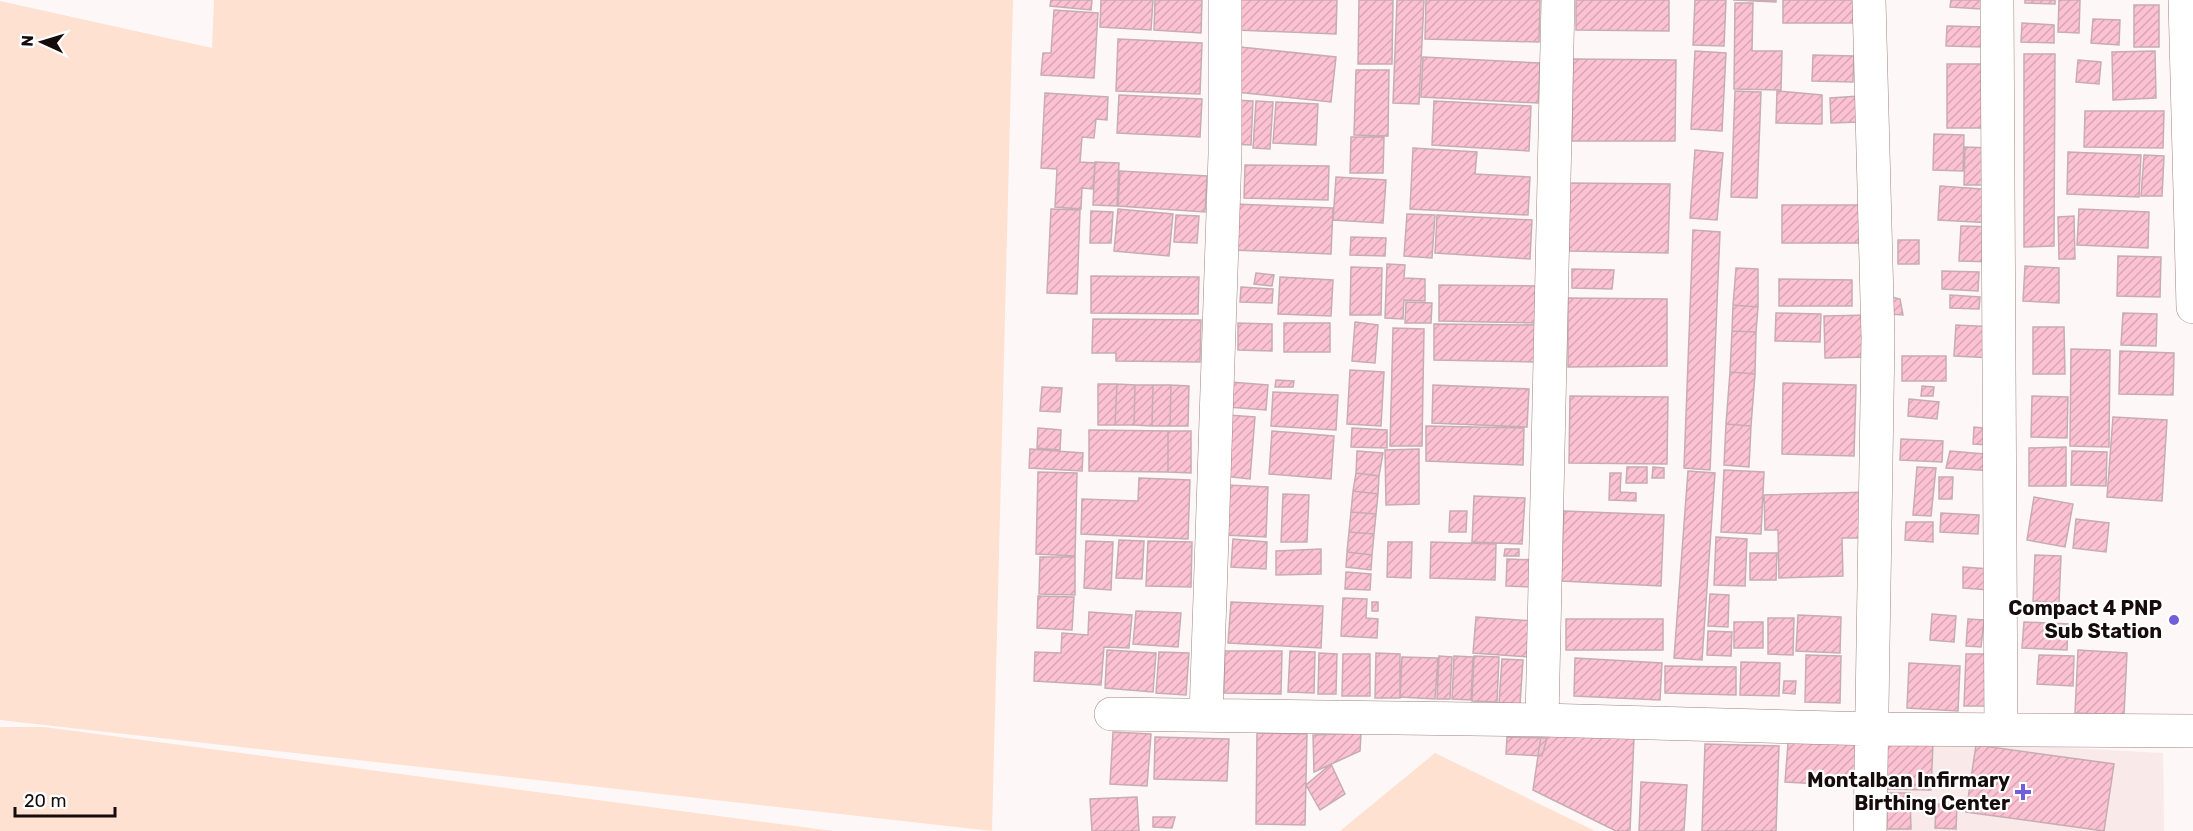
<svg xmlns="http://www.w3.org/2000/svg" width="2193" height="831" viewBox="0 0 2193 831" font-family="Rubik,sans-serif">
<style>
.built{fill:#f9e9e9}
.green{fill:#fee1d0}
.building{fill:url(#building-hatch);stroke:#c8acb3;stroke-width:1.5}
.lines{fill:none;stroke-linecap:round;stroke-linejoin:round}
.minor-casing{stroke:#a08485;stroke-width:34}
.minor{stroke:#fff;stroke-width:33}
.poi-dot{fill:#735ed9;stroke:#fff;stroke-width:2}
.labels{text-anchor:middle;stroke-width:4.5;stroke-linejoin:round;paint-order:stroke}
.poi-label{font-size:20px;font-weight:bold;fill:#160c0c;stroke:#fff;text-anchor:end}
</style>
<defs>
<pattern id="building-hatch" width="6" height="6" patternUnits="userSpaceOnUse" patternTransform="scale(1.5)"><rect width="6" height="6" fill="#fcc2d3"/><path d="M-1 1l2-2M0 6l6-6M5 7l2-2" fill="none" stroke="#d7a6b4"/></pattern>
</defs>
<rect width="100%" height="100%" fill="#fdf7f7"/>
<path class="built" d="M1885 738 2163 753 2164 831H1882Z"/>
<path class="green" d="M214 0H1013L992 831 0 720V1L212 48Z
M0 727H44L833 831H0Z
M1435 753 1595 831H1340Z"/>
<path class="building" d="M1051 0H1092L1091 10 1050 6Z
M1101 0H1153L1151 30 1100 27Z
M1155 0H1202L1201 33 1154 30Z
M1238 0H1337L1336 34 1237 30Z
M1359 0H1393L1392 64H1358Z
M1397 0H1424L1419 104 1393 103Z
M1426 0H1540L1539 42 1425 39Z
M1576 0H1669V31L1576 30Z
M1695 0H1726L1724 46 1693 45Z
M1733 0H1776V2Z
M1783 0H1860V23H1783Z
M1951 0H1981V9L1950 7Z
M2025 0H2055V4L2025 3Z
M2059 0H2080L2079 33 2058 32Z
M1735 3H1753L1752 51H1782L1781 90 1734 89Z
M2134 5H2159V47H2134Z
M1054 10 1098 13 1094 78 1041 75 1043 53H1051Z
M2093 19 2120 20 2119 45 2091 43Z
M2022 23 2054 25V43L2021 42Z
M1947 26 1985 27V47L1946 46Z
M1118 39 1202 43 1200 94 1116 91Z
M1240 47 1336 57 1331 102 1236 92Z
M1695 51 1726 53 1722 131 1691 129Z
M2155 51 2156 98 2113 100 2112 52Z
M2024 54H2055L2054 246 2024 247Z
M1813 55 1854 56 1853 82 1812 81Z
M1423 57 1540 63 1538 103 1421 97Z
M1573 59 1676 60 1675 141H1572Z
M2078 60 2101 62 2099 84 2076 82Z
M1947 64H1989V128H1947Z
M1356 70H1389L1388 136 1354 135Z
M1735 91 1761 92 1757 198 1731 197Z
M1777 91 1822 95V124L1776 123Z
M1045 93 1108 97 1107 120 1096 119 1094 138 1082 137 1080 162 1095 163 1093 189 1082 188 1081 209 1055 207 1057 169 1041 168Z
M1119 95 1202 99 1200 137 1117 133Z
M1859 96 1860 122 1831 123 1830 98Z
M1234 100 1253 101 1251 145 1231 144Z
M1256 101 1273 102 1270 149 1253 148Z
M1434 101 1531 106 1529 151 1432 145Z
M1276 102 1318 104 1316 145 1273 143Z
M2085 111H2164L2163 148 2084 147Z
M1934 134 1964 135 1963 171 1933 170Z
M1351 137H1384L1383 173H1350Z
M1965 147 1990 148 1989 185H1964Z
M1413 148 1477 152 1475 174 1530 177 1528 215 1410 209Z
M1695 150 1723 153 1717 220 1690 218Z
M2068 152 2141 155 2139 197 2067 194Z
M2144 155 2164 156 2162 196H2141Z
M1095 162 1119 163 1117 206 1093 205Z
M1245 165 1329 166 1328 200 1244 198Z
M1120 171 1207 176 1205 212 1118 206Z
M1336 177 1386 180 1383 223 1333 220Z
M1569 183 1670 184 1668 253 1569 251Z
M1940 186 1995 190 1993 223 1938 220Z
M1235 204 1333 208 1331 254 1232 250Z
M1782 205H1864L1863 243H1782Z
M1051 209 1080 210 1077 294 1047 293Z
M1118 209 1173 214 1169 256 1114 251Z
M2079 209 2149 212 2148 248 2077 245Z
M1091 211 1113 212 1111 243H1090Z
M1407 214 1435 215 1432 258 1404 256Z
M1176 215 1199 216 1197 243 1174 242Z
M1437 215 1532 220 1530 259 1435 253Z
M2074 216 2075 259H2059L2058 217Z
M1961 226 1997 227 1995 262 1959 261Z
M1693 230 1720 232 1710 470 1684 468Z
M1351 237 1386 238 1385 256 1350 255Z
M1898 240H1919V264H1898Z
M2118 256 2161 257 2160 297 2117 296Z
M1387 264 1405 265 1404 278 1425 279V301L1404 300 1403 319 1385 318Z
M2025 266 2059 268V303L2023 301Z
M1351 267 1382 268 1381 315H1350Z
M1736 268 1758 269V307L1733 305Z
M1572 269 1614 270 1612 289 1572 288Z
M1942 271 1979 272 1978 291 1942 289Z
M1256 273 1274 275 1272 286 1254 284Z
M1091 276 1199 277 1198 314 1091 313Z
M1280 277 1333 280 1331 316 1278 314Z
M1779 279 1852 280V306H1779Z
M1439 285 1540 286V323L1439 321Z
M1241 287 1273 289 1272 303 1240 302Z
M1950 295 1980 297 1979 309 1950 308Z
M1892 297 1900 299 1903 315 1890 314Z
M1568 298 1667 299V366L1568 367Z
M1406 302 1432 303 1431 323H1405Z
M1733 305 1758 307 1756 332 1732 331Z
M1776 313 1821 314 1820 342 1775 341Z
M2123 313 2157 314 2156 346 2121 345Z
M1870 315 1871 357 1825 358 1824 316Z
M1093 319 1201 320 1200 362 1116 361V353H1092Z
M1355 322 1378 325 1375 363 1352 361Z
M1238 323 1272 324V351L1238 350Z
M1284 323H1330V352H1284Z
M1434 324 1538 325V362L1434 360Z
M1956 325 1996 327 1994 358 1954 356Z
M2033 327H2064L2065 374H2033Z
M1393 328 1424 329 1422 446H1390Z
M1732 331 1756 332 1755 374 1730 372Z
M2071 349 2110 350 2109 447 2070 446Z
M2120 351 2174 353 2173 395 2119 394Z
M1902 356H1946V381H1902Z
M1350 370 1384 372 1381 426 1347 424Z
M1730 372 1755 374 1751 426 1726 424Z
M1276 380 1294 381 1293 387H1275Z
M1230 382 1268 385 1266 410 1228 407Z
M1783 383 1856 385 1854 456 1782 454Z
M1098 384H1117L1115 425H1098Z
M1117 384 1135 385 1134 425H1115Z
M1135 385H1153L1152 426 1134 425Z
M1153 385H1171L1170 426H1152Z
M1171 385 1189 386 1188 426H1170Z
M1433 385 1529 389 1527 427 1432 423Z
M1922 386 1934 387 1933 396H1921Z
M1042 387 1062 388 1060 412 1040 411Z
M1273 392 1338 395 1336 430 1271 426Z
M1570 396 1668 397 1667 464 1569 463Z
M2032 396 2068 397 2067 438 2031 437Z
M1909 399 1939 402 1937 419 1908 416Z
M1228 415 1255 417 1250 479 1223 476Z
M2113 417 2167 420 2162 501 2107 497Z
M1726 424 1751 426 1749 467 1724 465Z
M1426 426 1524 428 1523 465 1426 461Z
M1974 427 1992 429 1991 445 1973 444Z
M1038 428 1061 430 1060 450 1037 448Z
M1352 428 1387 430V448L1351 447Z
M1089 430 1168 431V472L1089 471Z
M1168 431H1191V473L1168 472Z
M1272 431 1334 436 1331 479 1269 474Z
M1901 439 1943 441 1942 462 1900 460Z
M2066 447V486H2029V448Z
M1030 449 1083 453 1082 471 1029 468Z
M1419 449V504L1386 505 1385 450Z
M1357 451 1383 453 1379 476 1356 473Z
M1950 451 1996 455 1995 471 1946 468Z
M2072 451 2107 452 2106 486 2071 485Z
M1627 467H1647V483H1626Z
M1653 467 1664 468V478H1652Z
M1917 467 1936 468 1931 516 1913 515Z
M1724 470 1764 472 1761 534 1721 532Z
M1688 471 1715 473 1702 660 1674 658Z
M1038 472 1077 473 1075 556 1036 554Z
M1356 473 1379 476 1378 494 1353 491Z
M1610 473H1621L1620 492 1636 493V501L1609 500Z
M1939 477H1953L1952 499H1939Z
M1139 478 1190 480 1188 539 1081 534 1082 499 1138 501Z
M1227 485 1268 487 1266 537 1224 535Z
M1353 491 1378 494 1376 514 1351 512Z
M1871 492 1872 538H1842L1843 576 1779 578 1778 530H1765L1764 495Z
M1283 494 1309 495 1307 542H1281Z
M1474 496 1525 498 1522 544 1472 542Z
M2034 497 2073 504 2065 547 2027 540Z
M1450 511H1467L1466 532H1449Z
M1564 511 1664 515 1661 586 1561 581Z
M1351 512 1376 514 1374 534 1349 532Z
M1941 513 1979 515 1978 534 1940 532Z
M2076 519 2109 523 2106 552 2073 548Z
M1906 522H1933V542L1905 540Z
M1349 532 1374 534 1372 555 1347 552Z
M1716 537 1747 539 1745 586 1714 585Z
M1233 539 1267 542 1266 569 1231 567Z
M1119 540 1144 541 1142 579 1116 578Z
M1086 541 1113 542 1111 590 1084 588Z
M1148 541 1192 542 1191 587 1146 586Z
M1388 542H1412L1411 578 1387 577Z
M1431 542 1496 544 1495 580 1430 578Z
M1321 549V574L1276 575V551Z
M1505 549H1519V556H1504Z
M1347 552 1372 555 1371 570 1346 567Z
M1750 553H1777L1776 580H1750Z
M2035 555 2061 556 2059 603 2033 601Z
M1040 557H1075V595L1039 594Z
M1507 559 1536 560 1534 587 1506 586Z
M1963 567 1990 569 1989 590 1963 588Z
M1346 572 1371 574 1370 590 1345 589Z
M1710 594 1729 595 1728 627 1708 626Z
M1038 596 1074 597 1072 630 1037 628Z
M1343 598 1367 599 1366 618 1378 619 1377 638 1341 636Z
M1231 602 1323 606 1321 648 1228 643Z
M1372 602H1378V611H1372Z
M1136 611 1181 613 1178 647 1133 644Z
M1089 612 1132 615 1129 648 1104 647 1101 685 1034 681 1035 652 1061 653 1062 633 1088 635Z
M1932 614 1956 616 1954 642 1930 640Z
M1798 615 1841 617 1840 653 1796 651Z
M1476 617 1534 621 1531 657 1473 653Z
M1768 618H1794L1793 655 1768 654Z
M1566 619H1663V650H1566Z
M1968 619 1984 620 1981 647 1966 646Z
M1734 622H1763V648H1734Z
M2024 622 2068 624 2067 650 2022 648Z
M1708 631 1732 632 1731 656 1707 655Z
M1107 650 1156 653 1153 692 1105 688Z
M2078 650 2127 653 2124 715 2075 713Z
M1225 651H1282L1281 694 1224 693Z
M1290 651 1315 652 1314 693 1288 692Z
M1159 652 1189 653 1186 695 1156 693Z
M1319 653 1337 654 1336 694H1318Z
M1376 653 1400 654V698H1375Z
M1343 654H1370V696H1342Z
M1966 654H1992L1991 706H1964Z
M1806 655 1841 656 1840 703 1805 702Z
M2039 655 2074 656 2073 686 2037 684Z
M1439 656 1452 657 1450 699H1437Z
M1454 656 1473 657 1471 700 1452 699Z
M1474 656 1499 657 1497 702 1472 701Z
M1402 657 1438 658 1435 699 1400 697Z
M1575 658 1662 663 1660 700 1574 696Z
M1502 659 1523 660 1520 704 1499 703Z
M1741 662 1780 663 1779 696 1740 695Z
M1909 663 1960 666 1958 711 1907 708Z
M1665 666 1736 667V695L1665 693Z
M1784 681H1796L1795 694 1783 693Z
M1542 729 1634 737 1630 831H1616L1533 790Z
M1789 731 1858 737 1854 786 1785 782Z
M1113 732 1151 734 1147 786 1110 784Z
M1257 733 1307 734 1305 825 1256 824Z
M1361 733 1360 751 1314 772 1313 735Z
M1155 737 1229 739 1227 781 1154 779Z
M1507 737 1547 738 1542 756 1506 754Z
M1887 741 1933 743 1931 790 1885 789Z
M1705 744 1779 746 1776 831H1702Z
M1976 745 2114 764 2104 831 1966 812Z
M1331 764 1345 794 1320 810 1306 785Z
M1641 782 1687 785 1684 831H1639Z
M1887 793H1910L1911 829H1887Z
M1137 797 1139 831H1092L1090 799Z
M1936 804 1957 805 1956 829 1935 828Z
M1153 817H1175L1172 828 1153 827Z"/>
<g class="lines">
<g class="minor-casing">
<path id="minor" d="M1869 0 1878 338 1870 831
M1997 0 2001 730
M2185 0 2193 307
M1111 714 1542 720 1873 729 2193 731
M1206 714 1225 154V0
M1542 720 1558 0"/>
</g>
<use href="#minor" class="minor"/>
</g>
<g class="poi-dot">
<circle cx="2174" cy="620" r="6"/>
<path d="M2020 783h6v6h6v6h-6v6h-6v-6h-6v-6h6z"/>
</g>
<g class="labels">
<g class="poi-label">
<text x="2162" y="615">Compact 4 PNP<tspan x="2162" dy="23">Sub Station</tspan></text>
<text x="2010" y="787">Montalban Infirmary<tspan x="2010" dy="23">Birthing Center</tspan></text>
</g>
</g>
<g transform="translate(42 42) rotate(274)" stroke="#ffffff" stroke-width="4.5" paint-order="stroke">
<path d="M0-4.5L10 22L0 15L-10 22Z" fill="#160c0c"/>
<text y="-9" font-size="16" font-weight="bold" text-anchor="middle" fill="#160c0c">N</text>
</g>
<path d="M15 807v9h100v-9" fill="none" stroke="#160c0c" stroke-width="3"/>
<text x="24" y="807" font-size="18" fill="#160c0c" stroke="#ffffff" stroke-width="4.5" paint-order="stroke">20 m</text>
</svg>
